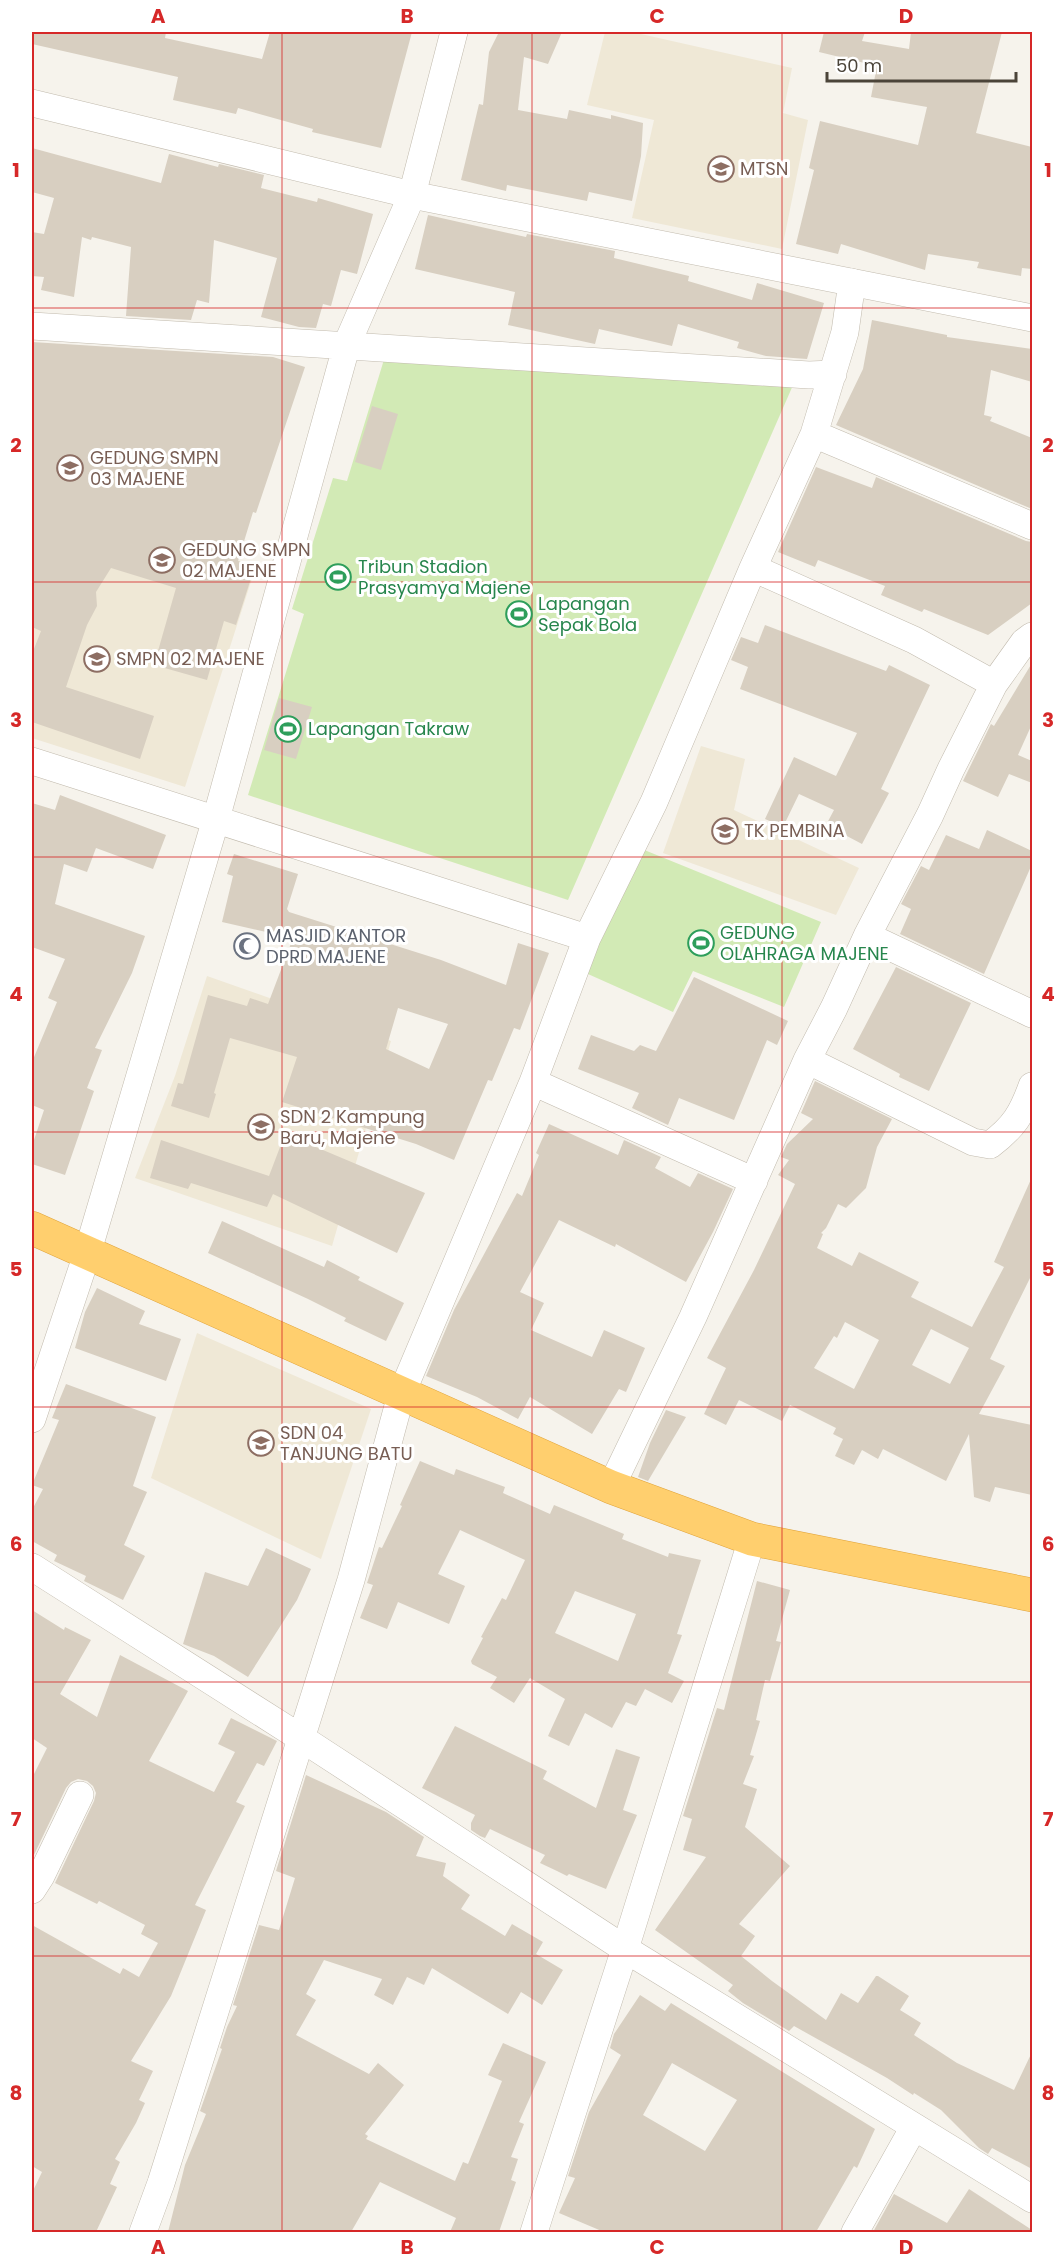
<svg xmlns="http://www.w3.org/2000/svg" width="1064" height="2264" viewBox="0 0 1064 2264" font-family="Poppins,sans-serif">
<style>
.education{fill:#efe8d6}
.green{fill:#d2eab5}
.building{fill:#d8cfc1;fill-rule:evenodd}
.lines{fill:none;stroke-linecap:round;stroke-linejoin:round}
.street-casing{stroke:#c2bbae;stroke-width:28}
.highway-casing{stroke:#e0a43c;stroke-width:34}
.street{stroke:#fff;stroke-width:27}
.highway{stroke:#ffcf6e;stroke-width:33}
.grid{fill:none;stroke:#d62828;stroke-width:1.5;stroke-opacity:0.55}
.labels{text-anchor:middle;stroke-width:6;stroke-linejoin:round;paint-order:stroke}
.education-label{font-size:18px;fill:#785e54;stroke:#fff;text-anchor:start}
.leisure-label{font-size:18px;fill:#27864d;stroke:#fff;text-anchor:start}
.worship-label{font-size:18px;fill:#5b616d;stroke:#fff;text-anchor:start}
.neatline{fill:none;stroke:#d62828;stroke-width:2}
.grid-label{font-size:20px;text-anchor:middle;font-weight:bold;fill:#d62828}
</style>
<rect width="100%" height="100%" fill="#f6f3ec"/>
<path class="education" d="M605 32H632L792 68 783 113 808 120 782 249 632 218 654 120 587 105Z
M32 494 256 566 185 787 32 738Z
M701 746 745 759 734 810 859 868 836 915 663 853Z
M207 976 391 1041 332 1246 135 1178 175 1076Z
M197 1333 371 1409 321 1559 151 1478Z"/>
<path class="green" d="M386 353 797 376 568 900 248 795 304 614 292 609 333 478 347 481Z
M637 847 821 922 784 1007 693 971 673 1012 579 970Z"/>
<path class="building" d="M32 32H166L165 38 262 59 270 32H412L381 148 312 132 313 129 238 108 236 114 173 100 178 77 32 44Z
M499 32H562L548 64 524 57 518 110 567 119 569 110 611 119V115L643 123 641 156 632 201 589 192 587 201 507 185 506 191 461 180 479 104 483 105 489 52Z
M824 32H865L862 41 909 49 911 32H1002L976 133 1032 147V269L1022 268 1021 276 977 268 979 262 928 254 925 270 841 244 838 254 796 244 814 170 809 168 820 121 918 145 927 107 871 97 877 66 819 52Z
M32 148 161 183 169 154 218 167 219 164 264 175 261 188 317 202 318 198 373 214 357 274 341 270 331 306 323 304 316 328 299 327 261 317 277 258 214 240 209 303 197 300 191 320 126 316 131 247 92 237 91 240 82 237 74 297 41 290 44 277 32 276V232L44 234 54 198 32 192Z
M428 215 526 237 527 234 615 251 614 258 689 276 688 281 752 300 757 283 824 303 807 359 766 356 737 348 739 342 678 324 672 346 599 329 595 344 508 325 515 292 415 269Z
M872 320 947 335V337L1032 349V382L991 370 984 415 992 417 990 421 1032 438V509L836 425 863 369Z
M32 342 273 357 305 367 256 513 253 512 238 561 255 566 236 625 224 621 207 680 154 665 176 588 111 568 96 592 97 606 87 625 66 687 154 716 140 759 32 722V654L41 631 32 627Z
M372 406 398 414 381 470 355 462Z
M816 467 872 488 876 477 1026 541 1032 542V603L988 635 924 609 922 612 881 595 885 586 818 560 815 567 778 552Z
M765 625 886 671 889 665 930 685 881 789 889 793 862 844 826 825 834 810 799 794 783 827 765 819 794 757 836 776 857 733 740 689 748 667 731 660 741 637 758 643Z
M1032 663V724L1018 755 1032 761V783L1009 774 998 797 963 781 991 724 994 726Z
M279 698 312 707 296 759 264 750Z
M60 795 166 835 153 869 96 848 87 872 64 864 55 904 145 936 132 973 95 1048 102 1050 87 1088 94 1091 65 1175 32 1164V1146L44 1110 32 1105V1062L57 1002 48 998 65 959 32 947V803L55 810Z
M987 830 1032 851V864L984 974 900 934 911 909 901 904 921 866 929 870 946 835 979 849Z
M234 854 298 874 287 909 289 912 441 960 506 985 518 943 549 953 520 1030 514 1028 492 1081 488 1080 454 1160 416 1144 282 1102 297 1057 230 1038 214 1093 216 1094 209 1118 171 1106 178 1083 183 1084 208 995 247 1006 250 998 268 1004 293 938 222 922 233 876 227 874ZM398 1008 448 1024 429 1069 386 1049Z
M896 967 971 1003 929 1091 899 1077 900 1074 853 1049Z
M694 977 788 1021 777 1045 767 1040 734 1120 679 1098 668 1125 632 1108 639 1093 578 1069 591 1035 634 1051 640 1045 656 1051Z
M815 1081 892 1119 877 1147 866 1188 846 1208 838 1204 826 1228 821 1233 823 1234 817 1248 852 1266 859 1252 919 1282 911 1297 972 1327 1004 1267 994 1262 1032 1177V1274L990 1359 1005 1366 979 1414 1032 1425V1495L995 1487 990 1502 974 1497 969 1434 946 1481 883 1449 878 1459 862 1450 854 1465 835 1456 843 1439 833 1434 836 1428 790 1405 782 1421 739 1400 726 1425 704 1414 726 1368 707 1358 754 1270 795 1184 778 1175 789 1160 781 1157 787 1144 813 1119 801 1113ZM845 1322 879 1340 854 1389 814 1368 834 1336 837 1338ZM931 1329 969 1348 950 1384 912 1365Z
M549 1124 618 1155 624 1140 661 1157 655 1168 690 1187 698 1173 733 1189 713 1232 686 1282 616 1244 615 1247 559 1220 520 1292 544 1303 531 1330 592 1357 604 1330 645 1348 626 1392 619 1389 592 1434 530 1397 518 1419 477 1397 426 1376 454 1310 517 1193 522 1196 539 1155 536 1153Z
M285 1134 425 1193 397 1253 273 1194 267 1207 191 1183 188 1189 150 1178 161 1140 269 1176Z
M222 1221 324 1267 327 1260 360 1277 358 1280 404 1303 386 1341 344 1321 346 1318 308 1299 208 1253Z
M97 1288 145 1311 139 1324 181 1339 166 1381 75 1348 85 1312Z
M66 1384 156 1417 133 1486 147 1492 124 1545 145 1556 123 1600 84 1581 86 1576 54 1561 57 1555 32 1541V1510L43 1489 32 1485 59 1420 52 1418Z
M666 1410 686 1417 648 1481 638 1477 650 1443Z
M420 1461 454 1475 456 1469 505 1487 503 1493 550 1514 554 1505 624 1534 622 1539 668 1557 669 1553 701 1560 677 1634 682 1635 668 1673 684 1681 672 1703 645 1689 636 1706 626 1702 612 1728 585 1713 569 1746 548 1736 565 1699 530 1678 514 1703 490 1688 497 1677 472 1664 471 1661 483 1638 481 1637 502 1598 506 1600 525 1560 460 1530 438 1574 465 1586 449 1624 398 1602 387 1629 360 1618 373 1585 367 1583 379 1547 382 1548 402 1506 400 1505ZM575 1591 636 1614 618 1661 555 1633Z
M266 1548 311 1569 297 1600 248 1677 214 1656 183 1644 205 1572 248 1586Z
M757 1581 790 1590 776 1641 781 1642 770 1681 765 1680 756 1720 760 1721 750 1755 754 1756 743 1784 757 1789 745 1827 790 1866 739 1924 755 1936 741 1956 772 1981 826 2020 841 1993 858 2003 876 1976H878L909 1996 900 2010 921 2023 914 2035 957 2063 1014 2090 1032 2052V2169L992 2148 988 2154 979 2148 941 2110 914 2093 913 2095 887 2078 794 2026 789 2031 743 2003 728 1991 733 1985 655 1930 706 1857 683 1850 692 1819 683 1816 717 1708 724 1710Z
M32 1610 64 1630 65 1627 91 1640 60 1694 97 1717 120 1655 188 1691 149 1761 214 1792 235 1752 218 1744 231 1718 277 1741 264 1766 257 1763 236 1802 245 1806 195 1905 206 1910 171 1996 131 2061 153 2071 139 2100 145 2103 136 2123 115 2159 120 2162 110 2184 117 2187 96 2232H32V2193L42 2172 32 2166V1925L120 1974 123 1968 139 1977 158 1943 141 1934 145 1925 99 1901 97 1904 55 1883 94 1801 96 1793 93 1786 87 1781 78 1779 71 1782 66 1788 32 1859V1778L47 1748 32 1738Z
M455 1726 547 1771 543 1779 596 1808 616 1749 640 1757 623 1810 637 1815 606 1889 569 1874 567 1876 557 1871 540 1863 545 1855 490 1829 485 1838 480 1836 471 1830V1823L475 1815 422 1788Z
M306 1775 386 1812 424 1837 416 1856 446 1863 443 1876 470 1895 461 1909 505 1936 512 1924 543 1942 536 1954 563 1970 542 2005 521 1992 508 2014 432 1968 424 1985 407 1977 393 2005 374 1995 382 1979 324 1960 306 1994 316 2000 296 2035 369 2074 378 2063 404 2085 365 2134 368 2136 366 2139 455 2181 463 2162 468 2164 502 2081 488 2075 503 2043 546 2062 519 2122 524 2124 511 2157 518 2159 511 2180 516 2182 499 2232H450L456 2218 380 2182 351 2232H168L185 2165 206 2114 200 2111 222 2049 220 2048 227 2027 237 2006 233 2005 259 1925 279 1930 295 1878 276 1871Z
M640 1995 665 2011 671 2003 875 2129 857 2168 854 2166 816 2232H604L559 2213 575 2178 568 2176 589 2112 621 2055 610 2048 614 2034ZM672 2063 737 2100 705 2151 643 2115Z
M969 2189 1032 2230V2232H873L894 2194 947 2223Z"/>
<g class="lines">
<g class="street-casing">
<path id="street" d="M32 103 412 195 1032 318
M32 326 809 375 833 374
M814 434 1032 526
M753 568 914 640 994 684
M32 761 587 938
M867 936 1032 1014
M807 1060 973 1142 990 1145C1014 1127 1022 1114 1032 1086
M533 1082 754 1181
M32 1419 87 1254 216 819 347 344 412 195 454 32
M611 1487 693 1317 807 1060 834 1008 867 936 930 815 951 769 994 684 1024 642 1032 636
M32 1567 301 1738 625 1949 1032 2199
M32 1890 41 1876 80 1795
M143 2232 161 2183 351 1580 401 1395 533 1082 587 938 654 802 753 568 814 434 845 332 852 282
M534 2232 625 1949 752 1539
M855 2232 914 2127"/>
</g>
<g class="highway-casing">
<path id="highway" d="M32 1228 611 1487 752 1539 1032 1595"/>
</g>
<use href="#street" class="street"/>
<use href="#highway" class="highway"/>
</g>
<path class="grid" d="M282 32V2232M532 32V2232M782 32V2232M32 308H1032M32 582H1032M32 857H1032M32 1132H1032M32 1407H1032M32 1682H1032M32 1956H1032"/>
<defs>
<g id="school-ring" transform="scale(1.35)"><circle r="9.5" fill="#fff" stroke="#8d6e63" stroke-width="1.5"/><path d="M0-5L7-2L0 1L-7-2ZM-4 1L0 2.5L4 1V4Q0 6-4 4Z" fill="#8d6e63"/></g>
<g id="stadium-ring" transform="scale(1.35)"><circle r="9.5" fill="#fff" stroke="#2e9e5b" stroke-width="1.5"/><path d="M0-5a6.5 5 0 1 0 0 10a6.5 5 0 1 0 0-10ZM-3.5-1.8h7v3.6h-7Z" fill="#2e9e5b"/></g>
<g id="mosque-ring" transform="scale(1.35)"><circle r="9.5" fill="#fff" stroke="#6b7280" stroke-width="1.5"/><path d="M3.5-4.9A6 6 0 1 0 3.5 4.9A5 5 0 1 1 3.5-4.9Z" fill="#6b7280"/></g>
</defs>
<g fill-rule="evenodd">
<use href="#school-ring" x="721" y="169"/>
<use href="#school-ring" x="70" y="468"/>
<use href="#school-ring" x="162" y="560"/>
<use href="#stadium-ring" x="338" y="577"/>
<use href="#stadium-ring" x="519" y="614"/>
<use href="#school-ring" x="97" y="659"/>
<use href="#stadium-ring" x="288" y="729"/>
<use href="#school-ring" x="725" y="831"/>
<use href="#stadium-ring" x="701" y="943"/>
<use href="#mosque-ring" x="247" y="946"/>
<use href="#school-ring" x="261" y="1127"/>
<use href="#school-ring" x="261" y="1443"/>
</g>
<g class="labels">
<g class="education-label">
<text x="740" y="175">MTSN</text>
<text x="90" y="464">GEDUNG SMPN<tspan x="90" dy="21">03 MAJENE</tspan></text>
<text x="182" y="556">GEDUNG SMPN<tspan x="182" dy="21">02 MAJENE</tspan></text>
<text x="116" y="665">SMPN 02 MAJENE</text>
<text x="744" y="837">TK PEMBINA</text>
<text x="280" y="1123">SDN 2 Kampung<tspan x="280" dy="21">Baru, Majene</tspan></text>
<text x="280" y="1439">SDN 04<tspan x="280" dy="21">TANJUNG BATU</tspan></text>
</g>
<g class="leisure-label">
<text x="358" y="573">Tribun Stadion<tspan x="358" dy="21">Prasyamya Majene</tspan></text>
<text x="538" y="610">Lapangan<tspan x="538" dy="21">Sepak Bola</tspan></text>
<text x="308" y="735">Lapangan Takraw</text>
<text x="720" y="939">GEDUNG<tspan x="720" dy="21">OLAHRAGA MAJENE</tspan></text>
</g>
<g class="worship-label">
<text x="266" y="942">MASJID KANTOR<tspan x="266" dy="21">DPRD MAJENE</tspan></text>
</g>
</g>
<rect width="1064" height="2264" fill="none" stroke="#ffffff" stroke-width="66"/>
<path d="M827 72v9h189v-9" fill="none" stroke="#4b4439" stroke-width="3"/>
<text x="836" y="72" font-size="18" fill="#4b4439" stroke="#ffffff" stroke-width="4.5" paint-order="stroke">50 m</text>
<rect x="33" y="33" width="998" height="2198" class="neatline"/>
<g class="grid-label">
<text x="158" y="23">A</text>
<text x="407" y="23">B</text>
<text x="657" y="23">C</text>
<text x="906" y="23">D</text>
<text x="16" y="177">1</text>
<text x="1048" y="177">1</text>
<text x="16" y="452">2</text>
<text x="1048" y="452">2</text>
<text x="16" y="727">3</text>
<text x="1048" y="727">3</text>
<text x="16" y="1001">4</text>
<text x="1048" y="1001">4</text>
<text x="16" y="1276">5</text>
<text x="1048" y="1276">5</text>
<text x="16" y="1551">6</text>
<text x="1048" y="1551">6</text>
<text x="16" y="1826">7</text>
<text x="1048" y="1826">7</text>
<text x="16" y="2100">8</text>
<text x="1048" y="2100">8</text>
<text x="158" y="2254">A</text>
<text x="407" y="2254">B</text>
<text x="657" y="2254">C</text>
<text x="906" y="2254">D</text>
</g>
</svg>
